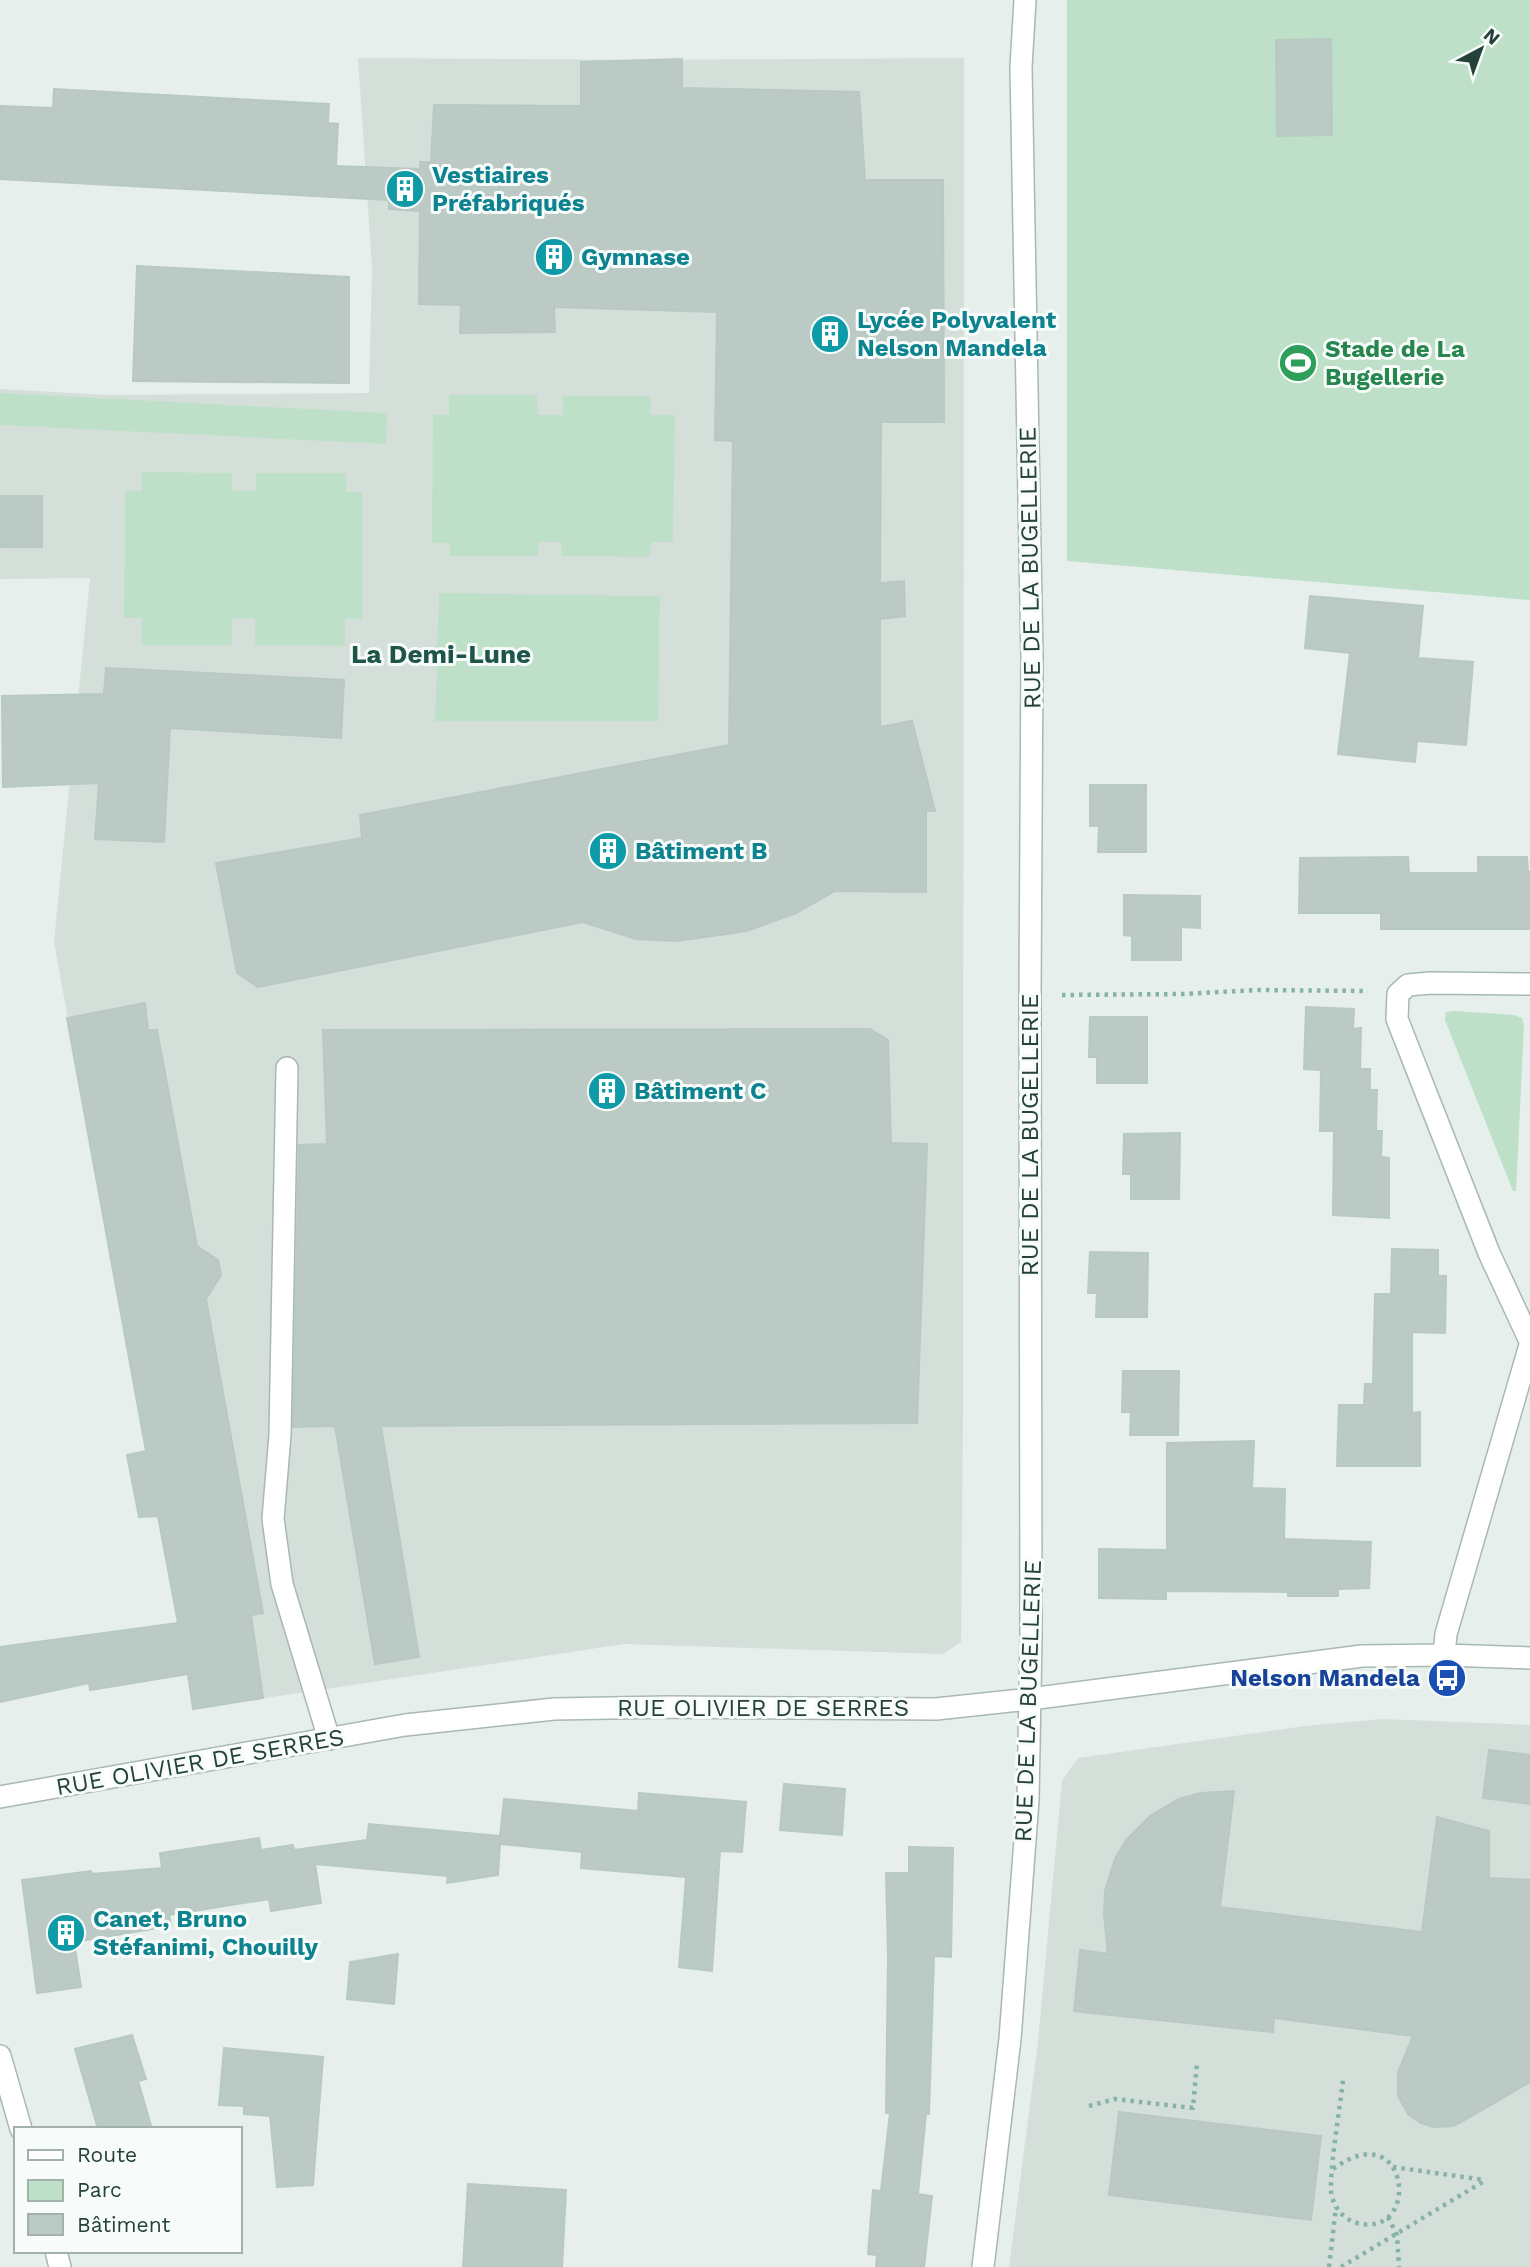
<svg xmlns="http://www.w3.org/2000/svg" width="1530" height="2267" viewBox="0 0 1530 2267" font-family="'Work Sans',sans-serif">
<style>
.built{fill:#d4dfda}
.green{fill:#bfe0c8}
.building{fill:#bbcac4;stroke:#b8c9c2;stroke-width:2}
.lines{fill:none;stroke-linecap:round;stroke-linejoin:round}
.minor-casing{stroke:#a8b8b2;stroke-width:24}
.path{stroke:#86b3a5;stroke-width:4.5;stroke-dasharray:3.5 5;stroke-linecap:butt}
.minor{stroke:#fff;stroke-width:21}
.labels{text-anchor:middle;stroke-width:6;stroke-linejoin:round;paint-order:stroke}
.culture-label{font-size:24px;font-weight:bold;fill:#0d838f;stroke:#f7fbf9;text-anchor:start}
.leisure-label{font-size:24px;font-weight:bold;fill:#27864d;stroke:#f7fbf9;text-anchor:start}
.street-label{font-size:24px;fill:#24423a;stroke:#f7fbf9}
.transit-label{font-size:24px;font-weight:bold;fill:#164399;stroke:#f7fbf9;text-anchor:end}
.neighbourhood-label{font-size:26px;font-weight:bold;fill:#1f5548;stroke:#f7fbf9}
</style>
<rect width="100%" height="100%" fill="#e6efeb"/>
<path class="built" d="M358 58 642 60 964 58 963 1415 961 1642 943 1654 624 1644 193 1709 54 942 90 578 0 579V389L107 395 369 393 372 268Z
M1383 1719 1530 1725V2267H1009L1038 2042 1062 1781 1078 1758 1305 1726Z"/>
<path class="green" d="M1067 0H1530V600L1067 561Z
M0 393 387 413 386 444 0 425Z
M449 395H537L538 415H563V396H651V415H675L673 542H651L650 557 562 556 561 542H538V556H450V543H432L433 415H449Z
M142 472 232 473V491H256V473H346V492H362V619H345V646L255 645V619L232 618V645H142V618H124L125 491H142Z
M439 593 660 596 658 721H435Z
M1455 1011 1514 1015 1522 1018 1524 1026 1516 1191H1513L1445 1020 1446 1012Z"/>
<path class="building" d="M1331 39 1332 135 1277 136 1276 40Z
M682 59V88L859 92 865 180H943L944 422H881L880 583 904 581 905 616 880 619V727L912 721 935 811H926V892L835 891 796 913 747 931 677 941 636 939 583 922 258 987 237 973 216 863 362 838 360 815 729 745 733 441 715 440 717 312 554 307 555 332 460 333 461 305 419 304 420 211 389 209V200L0 179V106L53 108 54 89 329 104 328 123 338 124 336 166 420 169V162H431L434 105 581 106V62Z
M137 266 349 277V383L133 381Z
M0 496H42V547H0Z
M1310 596 1423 606 1418 658 1473 662 1466 745 1417 741 1415 762 1338 754 1350 653 1305 648Z
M106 668 344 680 341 738 170 728 164 842 95 839 99 783 3 787 2 696 104 694Z
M1090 785H1146V852H1098L1099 826H1090Z
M1408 857 1409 873H1478V857H1527L1528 872H1530V929H1381V913H1299L1300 858Z
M1124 895 1200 896V928L1181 927V960H1132V936L1124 935Z
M145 1003 148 1030H157L197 1246 218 1260 221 1275 206 1299 263 1613 251 1615 263 1698 193 1709 188 1674 90 1690 89 1683 0 1702V1647L178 1623 158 1516 139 1517 127 1455 146 1451 67 1018Z
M1306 1007 1354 1009 1353 1029 1361 1028 1360 1069H1370V1090H1377L1376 1131H1382L1381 1157 1389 1158V1218L1333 1215 1334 1131H1320L1321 1070 1304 1069Z
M1090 1017H1147V1083H1097V1057H1089Z
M870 1029 888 1040 891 1143 927 1144 917 1423 381 1426 419 1657 375 1664 335 1426 293 1427 299 1145 327 1144 323 1030Z
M1180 1133 1179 1199H1131V1174H1123L1124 1134Z
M1392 1249 1438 1250V1276H1446L1445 1333 1412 1332V1413L1420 1412V1466H1337L1339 1405H1364L1365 1384H1373L1375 1294H1391Z
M1090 1252 1148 1253 1147 1317H1096L1097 1293H1088Z
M1123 1371H1179L1178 1435H1130L1131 1412H1122Z
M1254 1441 1252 1488 1285 1489 1284 1539 1371 1542 1369 1588 1338 1589V1596H1288V1592L1166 1591V1599L1099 1598V1549L1167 1550V1443Z
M1489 1750 1530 1755V1804L1483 1798Z
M784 1784 845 1789 842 1835 780 1830Z
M1234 1791 1220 1907 1422 1932 1437 1817 1489 1831V1878L1530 1880V2082L1461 2122 1453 2126 1433 2127 1421 2123 1408 2114 1398 2096V2072L1413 2036 1274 2018 1273 2032 1074 2011 1080 1950 1108 1954 1104 1914 1105 1891 1115 1859 1126 1840 1150 1816 1179 1799 1201 1793Z
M639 1793 746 1802 742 1852 720 1851 712 1971 679 1967 686 1877 581 1868 582 1852 500 1844 498 1875 447 1883 448 1876 315 1864 321 1903 271 1911 269 1899 169 1915 171 1926 74 1942 81 1987 37 1993 22 1880 91 1871 92 1874 162 1868 160 1853 259 1838 261 1850 293 1845 294 1850 367 1840 369 1824 500 1836 504 1799 638 1811Z
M909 1847 953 1848 951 1957 934 1956 929 2114H926L918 2194 932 2196 924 2267H876L877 2255 868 2254 873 2190 881 2191 890 2113H886L888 1955 886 1873H909Z
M398 1954 394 2004 347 1999 350 1962Z
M132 2035 146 2079 138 2081 152 2129H98L75 2049Z
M224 2048 323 2057 313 2185 277 2187 270 2116 244 2114V2106L219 2105Z
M1119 2112 1321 2136 1311 2220 1109 2195Z
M468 2184 566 2190 562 2267H463Z"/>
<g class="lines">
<g class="minor-casing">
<path id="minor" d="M1530 984 1430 983 1408 985 1398 994 1397 1019 1489 1253 1530 1341
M287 1068 280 1435 273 1519 282 1584 329 1739
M1444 1655 1446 1634 1530 1345
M0 1797 405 1725 554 1709 668 1707 936 1709 1030 1699 1362 1656 1444 1655 1530 1658
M0 2056 21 2129
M56 2251 60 2267
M983 2267 1010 2039 1028 1800 1031 1637 1030 995 1032 658 1021 67 1025 0"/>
</g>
<path class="path" d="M1062 995 1183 994 1257 990 1368 991
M1089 2106 1115 2099 1193 2108 1197 2062
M1393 2167 1485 2180
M1333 2169C1410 2112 1422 2240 1357 2223 1344 2219 1336 2210 1332 2197 1327 2184 1341 2101 1343 2080
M1388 2217 1397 2235 1399 2267
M1329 2267 1336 2207
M1341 2267 1486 2180"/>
<use href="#minor" class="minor"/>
</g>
<defs>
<g id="building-disc" transform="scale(2.0125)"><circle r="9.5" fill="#0f9aa8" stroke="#f7fbf9"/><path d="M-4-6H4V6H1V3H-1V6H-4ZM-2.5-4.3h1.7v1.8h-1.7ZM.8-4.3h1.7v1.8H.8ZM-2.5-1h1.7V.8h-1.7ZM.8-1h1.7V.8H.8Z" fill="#fff"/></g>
<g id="stadium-disc" transform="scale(2.0125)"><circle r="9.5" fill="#2e9e5b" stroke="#f7fbf9"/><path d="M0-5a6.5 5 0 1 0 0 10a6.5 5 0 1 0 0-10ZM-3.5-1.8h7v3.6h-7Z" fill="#fff"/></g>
<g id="bus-disc" transform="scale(2.0125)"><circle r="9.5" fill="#1a4fb4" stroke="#f7fbf9"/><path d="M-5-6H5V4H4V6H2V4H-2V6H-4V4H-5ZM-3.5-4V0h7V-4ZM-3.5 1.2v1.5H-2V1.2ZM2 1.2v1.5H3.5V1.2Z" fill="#fff"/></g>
</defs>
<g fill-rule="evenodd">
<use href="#building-disc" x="405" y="189"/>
<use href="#building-disc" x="554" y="257"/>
<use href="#building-disc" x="830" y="334"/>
<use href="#stadium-disc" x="1298" y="363"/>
<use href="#building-disc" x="608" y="851"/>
<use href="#building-disc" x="607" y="1091"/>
<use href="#bus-disc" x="1447" y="1678"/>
<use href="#building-disc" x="66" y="1933"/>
</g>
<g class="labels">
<g class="culture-label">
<text x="432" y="183">Vestiaires<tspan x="432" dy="28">Préfabriqués</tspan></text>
<text x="581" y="265">Gymnase</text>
<text x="857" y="328">Lycée Polyvalent<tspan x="857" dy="28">Nelson Mandela</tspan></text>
<text x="635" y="859">Bâtiment B</text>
<text x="634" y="1099">Bâtiment C</text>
<text x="93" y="1927">Canet, Bruno<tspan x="93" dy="28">Stéfanimi, Chouilly</tspan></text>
</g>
<g class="leisure-label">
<text x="1325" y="357">Stade de La<tspan x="1325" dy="28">Bugellerie</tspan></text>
</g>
<g class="street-label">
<text transform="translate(1030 568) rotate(-91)" y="8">RUE DE LA BUGELLERIE</text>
<text transform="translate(1030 1135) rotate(-90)" y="8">RUE DE LA BUGELLERIE</text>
<text transform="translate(1028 1701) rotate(-88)" y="8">RUE DE LA BUGELLERIE</text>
<text x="763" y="1716">RUE OLIVIER DE SERRES</text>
<text transform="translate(200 1762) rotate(-10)" y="8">RUE OLIVIER DE SERRES</text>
</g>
<g class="transit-label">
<text x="1420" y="1686">Nelson Mandela</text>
</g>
<g class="neighbourhood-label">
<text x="441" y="663">La Demi-Lune</text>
</g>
</g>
<rect x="14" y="2127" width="228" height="126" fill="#f7fbf9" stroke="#a3b1ad" stroke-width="2"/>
<rect x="28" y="2150" width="35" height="10" fill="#ffffff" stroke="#a3b1ad" stroke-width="2"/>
<text x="77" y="2162" font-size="21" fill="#24423a">Route</text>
<rect x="28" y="2180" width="35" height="21" fill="#bfe0c8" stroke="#a3b1ad" stroke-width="2"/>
<text x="77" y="2197" font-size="21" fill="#24423a">Parc</text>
<rect x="28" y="2214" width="35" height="21" fill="#bbcac4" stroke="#a3b1ad" stroke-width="2"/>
<text x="77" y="2232" font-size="21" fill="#24423a">Bâtiment</text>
<g transform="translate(1481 49) rotate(41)" stroke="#f7fbf9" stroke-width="5" paint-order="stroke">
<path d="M0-5L12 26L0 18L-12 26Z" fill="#24423a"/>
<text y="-10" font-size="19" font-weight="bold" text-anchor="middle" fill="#24423a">N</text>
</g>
</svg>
